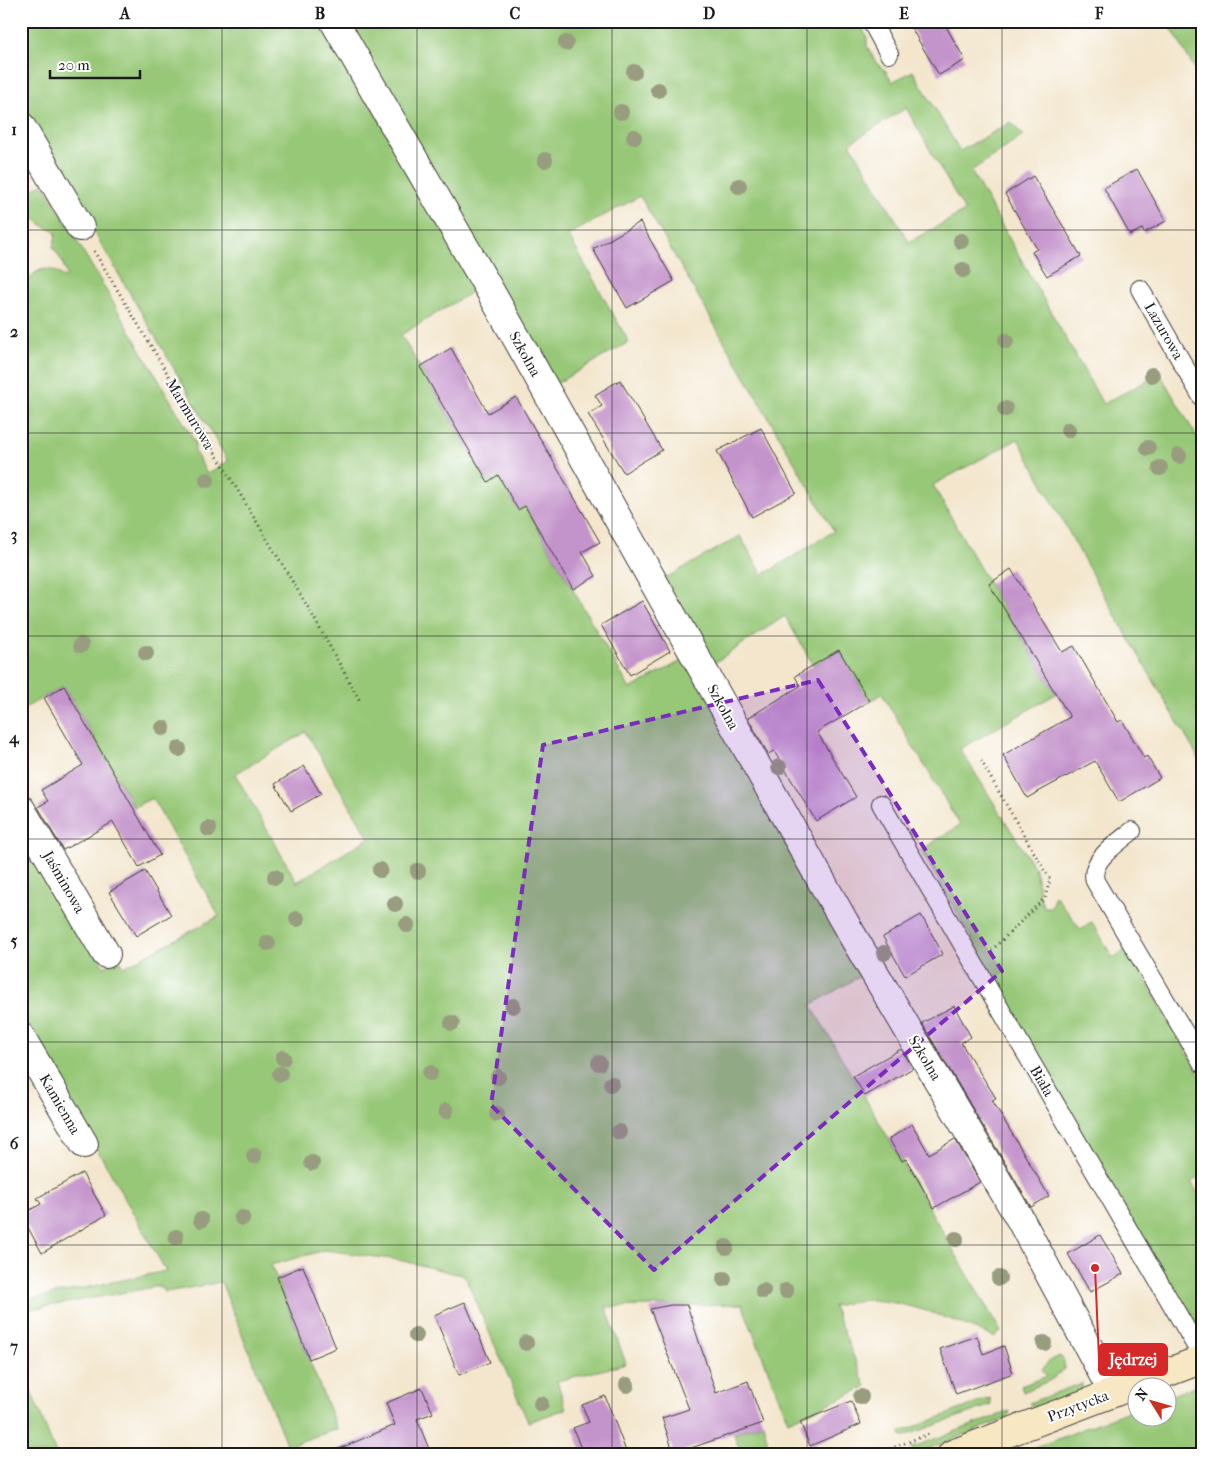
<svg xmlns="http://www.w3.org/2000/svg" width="1224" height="1475" viewBox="0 0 1224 1475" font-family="'IM FELL French Canon',serif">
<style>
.green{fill:#97c877;stroke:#5a724a;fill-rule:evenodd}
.building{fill:#c393cb}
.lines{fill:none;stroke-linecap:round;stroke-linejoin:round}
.lane-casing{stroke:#3c3a37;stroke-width:20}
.street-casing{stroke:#3c3a37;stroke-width:30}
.secondary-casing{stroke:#3c3a37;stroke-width:30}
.path{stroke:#3c3a37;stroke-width:3;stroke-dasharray:1 4;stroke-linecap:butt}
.lane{stroke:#fff;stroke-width:18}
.street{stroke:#fff;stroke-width:28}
.secondary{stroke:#f7e8c3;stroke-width:28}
.tree{fill:#989d7f}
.marked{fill:#7b2cbf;fill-opacity:0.2;stroke:#7b2cbf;stroke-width:4;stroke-dasharray:10 6;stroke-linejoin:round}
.grid{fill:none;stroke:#1c1c1c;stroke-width:1;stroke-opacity:0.55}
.labels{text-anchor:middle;stroke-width:4;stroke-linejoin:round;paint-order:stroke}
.street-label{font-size:15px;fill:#1c1c1c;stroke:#fff}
.leader{fill:none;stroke:#d62828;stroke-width:2}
.callout-dot{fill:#d62828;stroke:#fff;stroke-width:2}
.callout{fill:#d62828;stroke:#d62828;stroke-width:2}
.callout-label{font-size:16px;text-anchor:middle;font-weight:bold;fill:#fff}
.neatline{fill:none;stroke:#1c1c1c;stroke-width:2}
.grid-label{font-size:16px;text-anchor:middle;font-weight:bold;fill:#1c1c1c}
</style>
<rect width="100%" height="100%" fill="#fff"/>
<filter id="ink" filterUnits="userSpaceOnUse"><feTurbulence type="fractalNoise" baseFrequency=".02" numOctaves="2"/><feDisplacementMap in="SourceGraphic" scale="10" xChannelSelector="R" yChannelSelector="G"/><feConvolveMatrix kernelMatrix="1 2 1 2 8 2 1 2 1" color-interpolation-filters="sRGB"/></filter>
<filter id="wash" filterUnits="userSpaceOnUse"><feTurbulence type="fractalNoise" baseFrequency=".0096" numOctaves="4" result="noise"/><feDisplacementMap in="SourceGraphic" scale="20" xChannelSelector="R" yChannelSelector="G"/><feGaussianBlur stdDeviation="1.12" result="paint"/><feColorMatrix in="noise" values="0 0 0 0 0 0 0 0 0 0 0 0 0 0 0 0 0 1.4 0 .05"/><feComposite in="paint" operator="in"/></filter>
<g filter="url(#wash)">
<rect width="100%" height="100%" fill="#f3e6cd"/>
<path class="green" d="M21 21H322L478 288 401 335 487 481 498 475 518 510 525 506 630 689 685 659 867 972 811 1005 1001 1332 994 1337C956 1321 914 1303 872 1300 859 1300 845 1304 833 1306L866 1387 788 1421 742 1304 606 1307 626 1364 557 1381 566 1409 528 1422 465 1276 399 1260 325 1250 271 1265 337 1429 287 1446 221 1282 172 1291 164 1292 160 1286 21 1311V1301L166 1271 21 1015V826L104 967 119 959 124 967 219 916 152 798 134 807 64 686 21 710V293C29 272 46 260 64 278L67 276 62 261 53 247 56 236 55 231 43 226 35 219 29 198 33 190 43 183 195 442V452L207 474 228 461 21 107ZM306 732 369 838 297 882 235 774Z
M345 21H858L867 37V46L877 64 886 71 892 82 913 71 960 151 1011 122 1023 136 971 171 1103 404 1160 374 1203 447V766L1099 587 1018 439 933 485 989 584 1056 694 960 749 1034 867C1039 881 1037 894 1044 907H1051L1055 895 1081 930 1092 922 1113 958 1127 948 1203 1080V1175L1191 1182 1203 1201V1323L1193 1327 921 850 960 825 882 694 869 701 839 650 813 665 785 616 711 665 662 580 740 536 763 575 834 531 640 196 568 235 629 342 552 386ZM906 108 965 211 909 242 850 143Z
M1167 21H1203V83Z
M1060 1356 1064 1361V1369L1051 1380 1023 1392 1021 1386 1047 1376 1042 1370 1049 1361Z
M21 1366 56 1454H21Z
M1082 1383V1390L1035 1408 1029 1403Z
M1203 1383V1454H1020L1136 1408V1418H1166L1167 1397Z
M990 1398 991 1405 902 1437 901 1432Z
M1010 1411 1008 1418 917 1453 911 1448Z
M763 1423C766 1435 771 1445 761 1454H748L737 1444 734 1434Z"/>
<g id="blocks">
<path class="building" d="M907 21H943L965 60 939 75Z
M1137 169 1166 221 1144 233 1142 229 1130 235 1104 188Z
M1033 176 1081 256 1047 276 1032 252 1037 249 1005 194Z
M640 222 674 281 627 308 593 249Z
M451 348 488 413 516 397 600 542 582 552 596 576 573 589 525 506 518 510 498 475 488 482 420 367Z
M620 380 662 450 624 473 588 414 602 406 595 395Z
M761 428 796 493 752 517 717 451Z
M1011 569 1062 652 1074 646 1118 722 1122 720 1144 758 1147 756 1160 778 1119 802 1095 761 1027 798 1003 755 1070 717 989 584Z
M642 601 670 651 630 675 601 625Z
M839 650 869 701 817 732 856 797 816 821 774 751 768 754 748 718 800 686 795 676Z
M64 686 160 855 139 867 113 822 63 850 38 807 48 801 41 790 83 765 44 698Z
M304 766 321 794 291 811 275 784Z
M145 871 171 915 136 936 109 892Z
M921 915 943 954 905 976 883 937Z
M954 1006 971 1037 961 1043 996 1098 992 1100 1049 1196 1031 1207 922 1023Z
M901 1049 913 1068 865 1096 853 1076Z
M912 1124 929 1154 955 1139 980 1182 934 1208 906 1159 902 1161 889 1139Z
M82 1173 106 1215 42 1253 21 1215 41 1204 37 1198Z
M1100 1235 1123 1274 1090 1292 1068 1254Z
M303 1266 336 1348 309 1359 277 1277Z
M465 1302 490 1362 459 1375 434 1315Z
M671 1305H687L716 1393 748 1381 763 1423 674 1454 662 1418 689 1409 650 1309Z
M977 1336 983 1354 1004 1346 1013 1373 956 1394 940 1349Z
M422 1388 433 1413 417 1419 431 1454H327L395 1425 386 1403Z
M605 1396 627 1454H583L573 1428 589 1422 582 1405Z
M851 1401 861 1424 810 1446 800 1422Z"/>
</g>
</g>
<g filter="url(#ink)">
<use href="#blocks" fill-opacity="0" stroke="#3c3a37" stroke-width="1"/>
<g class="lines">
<g class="lane-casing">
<path id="lane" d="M871 21 889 54
M1140 289 1203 399
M881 804 1203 1358
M1132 831C1118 843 1089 860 1095 881L1203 1064"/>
</g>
<g class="street-casing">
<path id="street" d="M334 21 489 289 845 923 1020 1219 1113 1393
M21 126 80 227
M21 809 106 954
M21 1037 84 1144"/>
</g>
<g class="secondary-casing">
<path id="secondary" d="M952 1454 1203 1359"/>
</g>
<path class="path" d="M94 251 309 609 360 701
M981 761 1050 880 1045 898 992 950
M876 1454 929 1434"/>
<use href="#lane" class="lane"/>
<use href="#street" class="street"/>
<use href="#secondary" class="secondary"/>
</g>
<g class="tree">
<circle cx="566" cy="43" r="8"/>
<circle cx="634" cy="72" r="8"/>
<circle cx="658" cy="90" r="8"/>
<circle cx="621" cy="112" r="8"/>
<circle cx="634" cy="137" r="8"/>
<circle cx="545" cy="160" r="8"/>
<circle cx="739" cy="186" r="8"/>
<circle cx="961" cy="241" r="8"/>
<circle cx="963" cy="270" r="8"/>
<circle cx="1006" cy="341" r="8"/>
<circle cx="1152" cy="375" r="8"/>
<circle cx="1005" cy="409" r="8"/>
<circle cx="1068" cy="430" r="8"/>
<circle cx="1148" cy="448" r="8"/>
<circle cx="1179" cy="456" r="8"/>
<circle cx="1160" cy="468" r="8"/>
<circle cx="207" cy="480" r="8"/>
<circle cx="81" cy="645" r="8"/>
<circle cx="146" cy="653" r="8"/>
<circle cx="163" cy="728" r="8"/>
<circle cx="179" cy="749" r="8"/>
<circle cx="779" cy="767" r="8"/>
<circle cx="209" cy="829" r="8"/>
<circle cx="380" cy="870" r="8"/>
<circle cx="418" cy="871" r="8"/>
<circle cx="275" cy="877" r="8"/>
<circle cx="395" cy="904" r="8"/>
<circle cx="297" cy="919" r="8"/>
<circle cx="407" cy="925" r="8"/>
<circle cx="268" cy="943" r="8"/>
<circle cx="884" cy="953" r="8"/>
<circle cx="513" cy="1006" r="8"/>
<circle cx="452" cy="1023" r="8"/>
<circle cx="283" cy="1058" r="8"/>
<circle cx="599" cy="1063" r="8"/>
<circle cx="430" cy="1073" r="8"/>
<circle cx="280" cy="1074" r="8"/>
<circle cx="498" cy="1077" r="8"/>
<circle cx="611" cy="1084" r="8"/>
<circle cx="446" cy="1111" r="8"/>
<circle cx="497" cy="1114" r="8"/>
<circle cx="619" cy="1132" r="8"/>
<circle cx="254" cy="1156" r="8"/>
<circle cx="312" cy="1163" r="8"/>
<circle cx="242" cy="1218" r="8"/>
<circle cx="201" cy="1220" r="8"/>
<circle cx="176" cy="1237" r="8"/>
<circle cx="956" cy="1239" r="8"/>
<circle cx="726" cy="1247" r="8"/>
<circle cx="999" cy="1278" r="8"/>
<circle cx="724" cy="1279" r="8"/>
<circle cx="763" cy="1291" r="8"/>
<circle cx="786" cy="1291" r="8"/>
<circle cx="416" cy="1335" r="8"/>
<circle cx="526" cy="1343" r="8"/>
<circle cx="1044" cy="1343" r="8"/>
<circle cx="627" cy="1385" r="8"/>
<circle cx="861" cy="1397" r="8"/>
<circle cx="541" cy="1404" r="8"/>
</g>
</g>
<path class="marked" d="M818 680 1002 971 654 1270 491 1105 543 745Z"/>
<path class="grid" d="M222 21V1454M417 21V1454M612 21V1454M807 21V1454M1002 21V1454M21 230H1203M21 433H1203M21 636H1203M21 839H1203M21 1042H1203M21 1245H1203"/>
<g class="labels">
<g class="street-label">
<text transform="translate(1164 331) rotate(60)" y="5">Lazurowa</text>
<text transform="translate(525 354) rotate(61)" y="5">Szkolna</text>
<text transform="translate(190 414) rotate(59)" y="5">Marmurowa</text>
<text transform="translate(723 707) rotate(61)" y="5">Szkolna</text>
<text transform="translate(64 882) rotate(60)" y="5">Jaśminowa</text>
<text transform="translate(925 1058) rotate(59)" y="5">Szkolna</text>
<text transform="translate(1042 1081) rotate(60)" y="5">Biała</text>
<text transform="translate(60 1104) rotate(60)" y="5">Kamienna</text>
<text transform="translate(1078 1406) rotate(-21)" y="5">Przytycka</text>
</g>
</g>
<path class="leader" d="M1095 1268L1099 1359"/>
<circle class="callout-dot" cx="1095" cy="1268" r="5"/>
<rect class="callout" x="1099" y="1344" width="68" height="31" rx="5"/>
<g class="callout-label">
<text x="1133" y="1365">Jędrzej</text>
</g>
<rect width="1224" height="1475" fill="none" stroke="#fff" stroke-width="55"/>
<g transform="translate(1152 1402) rotate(307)"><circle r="24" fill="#ffffff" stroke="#a4a4a4"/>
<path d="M0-4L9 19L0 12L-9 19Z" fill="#c8321e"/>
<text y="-8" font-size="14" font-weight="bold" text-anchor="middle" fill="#1c1c1c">N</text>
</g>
<path d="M50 70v8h90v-8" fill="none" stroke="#1c1c1c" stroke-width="2.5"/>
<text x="58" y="70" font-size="15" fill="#1c1c1c" stroke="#ffffff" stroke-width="4" paint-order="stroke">20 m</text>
<rect x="28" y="28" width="1168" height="1420" class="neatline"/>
<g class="grid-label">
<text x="125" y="19">A</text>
<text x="320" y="19">B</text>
<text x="515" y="19">C</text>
<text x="709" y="19">D</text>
<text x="904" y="19">E</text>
<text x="1099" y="19">F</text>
<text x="14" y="135">1</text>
<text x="14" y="337">2</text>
<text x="14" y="540">3</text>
<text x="14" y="743">4</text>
<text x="14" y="946">5</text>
<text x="14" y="1149">6</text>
<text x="14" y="1352">7</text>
</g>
</svg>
